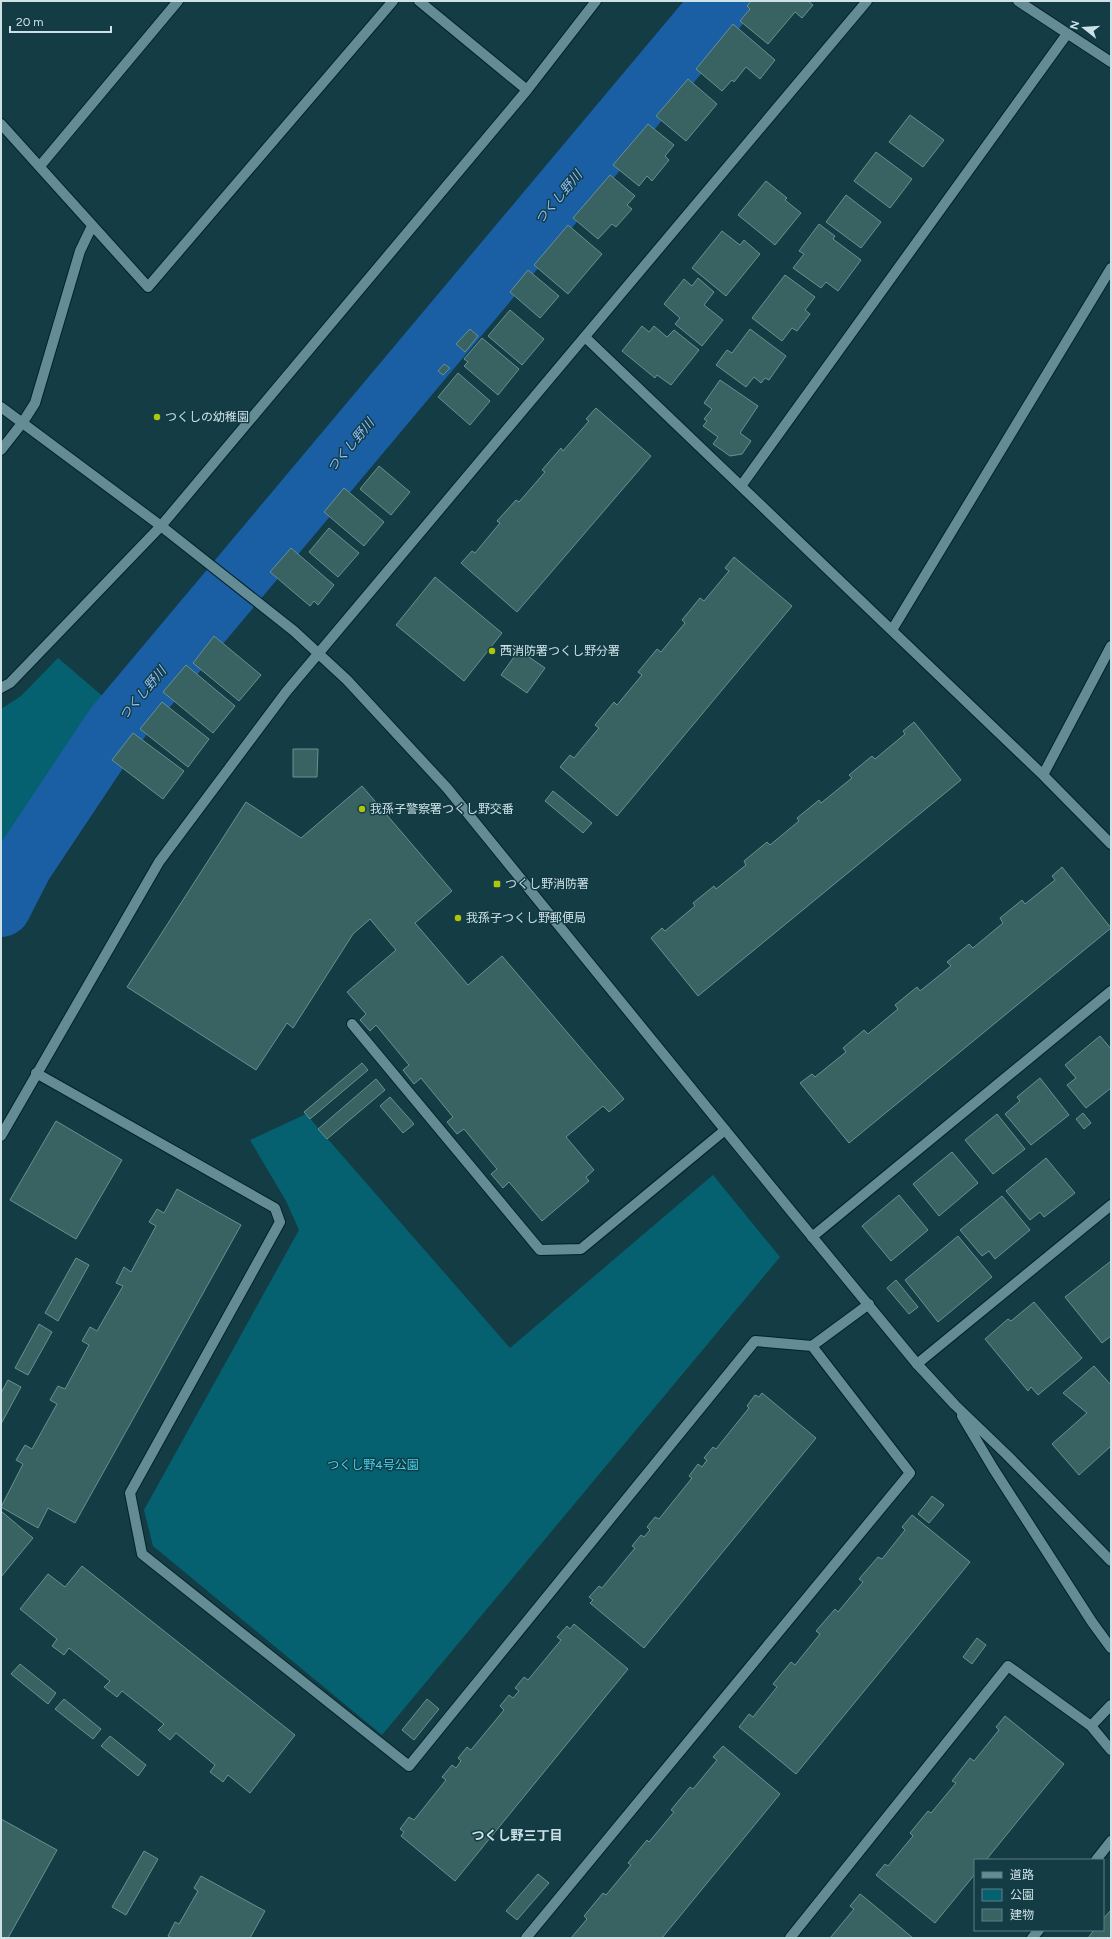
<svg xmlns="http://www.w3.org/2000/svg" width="1112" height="1939" viewBox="0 0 1112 1939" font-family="Figtree,'Noto Sans JP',sans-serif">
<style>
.green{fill:#056170}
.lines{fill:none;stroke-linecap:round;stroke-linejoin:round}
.river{stroke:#1a5fa3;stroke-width:60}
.building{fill:#396262;stroke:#679291}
.service-casing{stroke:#042228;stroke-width:12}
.minor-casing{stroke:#042228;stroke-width:12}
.tertiary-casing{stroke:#042228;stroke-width:12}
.service{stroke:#648c95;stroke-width:10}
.minor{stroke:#648c95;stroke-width:10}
.tertiary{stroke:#648c95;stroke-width:10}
.poi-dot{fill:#aec60c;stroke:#143c45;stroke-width:1.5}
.labels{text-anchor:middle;stroke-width:3;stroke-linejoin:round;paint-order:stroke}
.poi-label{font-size:12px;fill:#cde2e7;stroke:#143c45;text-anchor:start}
.park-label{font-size:12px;fill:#44d7f4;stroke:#143c45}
.water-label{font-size:13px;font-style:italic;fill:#91c2fa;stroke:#143c45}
.neighbourhood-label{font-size:13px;font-weight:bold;fill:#cde2e7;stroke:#143c45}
</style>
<rect width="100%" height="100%" fill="#143c45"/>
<path class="green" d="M58 658 113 705 1 871V709L21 696Z
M306 1114 510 1348 713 1175 780 1257 382 1735 153 1546 144 1510 299 1230 286 1201 250 1140Z"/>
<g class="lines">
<path class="river" d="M1 907 23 864 115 726 723 1"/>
</g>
<path class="building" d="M751 1H808L813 5 802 18 795 12 768 44 740 21 750 9 747 6Z
M733 24 775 60 760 79 746 67 734 82 732 80 722 91 696 69Z
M688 79 717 104 686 141 656 116Z
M910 115 944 140 923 167 889 142Z
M648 124 674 145 665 156 669 160 652 181 647 176 639 186 613 165Z
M876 152 912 179 890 208 854 181Z
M610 175 635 196 627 205 632 209 616 227 612 224 598 239 573 218Z
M766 181 787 198 785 200 801 213 775 245 738 215Z
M846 195 881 222 861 248 826 222Z
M819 224 835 236 833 239 861 260 838 291 826 282 821 288 793 268 804 254 799 251Z
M568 225 602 254 568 294 534 265Z
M722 231 740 245 744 240 760 254 726 296 692 268Z
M528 270 559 296 540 318 510 292Z
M785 275 815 297 805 310 810 314 797 331 792 328 782 341 752 318Z
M698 278 714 292 704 305 723 320 702 346 675 324 680 318 664 304 684 279 692 286Z
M510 310 544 339 522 365 488 336Z
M642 326 649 332 654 326 667 337 674 330 699 350 671 385 657 375 655 378 622 351Z
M470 329 478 336 465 352 456 344Z
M750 329 786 356 769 380 765 378 761 383 754 377 746 387 716 365 727 350 732 353Z
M482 338 519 369 498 395 464 366 468 362 464 359Z
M444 364 450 368 443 375 438 371Z
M458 373 490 401 470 425 438 397Z
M720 380 758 406 740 433 751 441 742 454 730 456 713 444 718 437 703 426 707 421 704 419 712 409 704 403Z
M596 408 651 456 517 612 461 563 472 551 475 553 500 523 497 521 516 500 519 502 545 472 542 470 561 448 563 451 589 421 586 419Z
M379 466 410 492 391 515 360 489Z
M344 488 384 522 364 546 324 512Z
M329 528 359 553 338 577 309 552Z
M291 548 334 585 318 605 314 601 310 606 270 572Z
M734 557 792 606 617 816 560 767 570 755 574 758 599 728 595 725 614 702 617 705 642 675 638 672 657 649 661 652 685 623 682 620 700 598 704 601 729 571 725 568Z
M435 577 502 633 464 681 396 625Z
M214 636 261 675 239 701 193 663Z
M519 650 545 668 527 693 501 675Z
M186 665 235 706 213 733 163 692Z
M162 702 209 739 188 767 140 729Z
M914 722 961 780 698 996 651 938 662 928 665 931 695 906 693 903 714 886 716 889 746 865 744 861 767 842 770 845 799 821 797 818 819 800 821 803 852 778 849 775 872 756 875 759 905 734 903 731Z
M133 733 184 771 163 799 112 760Z
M293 749H318L317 777H293Z
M362 786 452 891 415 923 468 985 502 956 624 1099 609 1112 603 1106 566 1137 594 1170 586 1177 589 1181 542 1221 509 1182 503 1188 491 1174 497 1169 464 1129 457 1134 447 1122 453 1117 421 1078 414 1084 403 1070 409 1065 376 1025 370 1031 360 1020 366 1014 347 992 396 950 370 919 353 934 293 1028 287 1023 256 1070 127 987 246 802 301 838Z
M553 791 592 823 583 833 545 801Z
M1062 867 1111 928 849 1143 800 1083 812 1074 815 1077 846 1052 843 1048 864 1030 868 1034 898 1009 895 1005 917 987 920 991 951 966 947 962 969 944 973 948 1003 923 1000 918 1022 900 1025 904 1055 880 1052 876Z
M1100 1036 1111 1049V1088L1086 1108 1067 1085 1076 1078 1065 1065Z
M362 1063 368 1070 310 1119 304 1112Z
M1040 1078 1069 1115 1031 1145 1005 1114 1020 1101 1017 1097Z
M376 1079 385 1090 327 1139 318 1129Z
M390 1097 414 1124 403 1133 380 1106Z
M1083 1113 1091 1123 1084 1129 1076 1119Z
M997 1114 1025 1149 993 1174 965 1140Z
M56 1121 122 1160 76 1239 10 1200Z
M952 1152 978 1183 939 1216 913 1184Z
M1046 1158 1075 1193 1044 1217 1040 1212 1030 1220 1006 1191Z
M177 1189 241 1225 75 1523 48 1508 38 1528 1 1507 23 1464 16 1460 25 1445 32 1449 57 1404 50 1400 58 1386 65 1389 89 1345 82 1341 90 1327 97 1331 123 1286 116 1283 124 1267 131 1272 156 1226 149 1222 157 1209 164 1213Z
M899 1195 928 1230 891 1261 862 1226Z
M1002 1196 1030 1230 995 1259 989 1251 982 1256 960 1230Z
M958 1236 992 1277 938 1322 905 1280Z
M76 1258 89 1265 58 1321 45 1313Z
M1111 1261V1336L1102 1343 1065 1297Z
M896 1280 918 1307 909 1314 887 1288Z
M1034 1302 1082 1358 1038 1395 1031 1387 1028 1391 985 1339 1008 1319 1011 1321Z
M39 1324 52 1332 28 1375 15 1368Z
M1094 1366 1111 1385V1446L1079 1475 1052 1444 1087 1413 1063 1393Z
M8 1380 21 1387 1 1424V1393Z
M762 1393 816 1438 644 1648 590 1603 593 1600 589 1597 599 1586 602 1588 635 1548 632 1546 641 1535 644 1537 650 1530 647 1527 655 1517 659 1519 692 1478 689 1476 698 1464 702 1467 707 1460 704 1458 713 1447 716 1449 749 1408 747 1406 755 1395 759 1397Z
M932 1496 944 1505 929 1523 918 1514Z
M1 1511 33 1538 1 1577Z
M912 1515 970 1562 796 1774 739 1727 749 1714 753 1717 777 1687 773 1684 791 1662 795 1665 820 1634 816 1631 835 1609 838 1612 863 1582 859 1579 878 1557 882 1559 905 1530 902 1527Z
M82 1566 295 1735 250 1793 228 1775 223 1782 210 1772 215 1765 176 1733 170 1740 158 1730 164 1724 122 1691 117 1697 104 1687 110 1681 69 1648 64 1655 52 1646 57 1639 20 1609 48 1574 65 1587Z
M574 1624 628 1669 455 1881 401 1836 404 1832 400 1829 409 1817 414 1820 446 1780 442 1777 452 1765 456 1768 461 1761 458 1758 467 1747 471 1750 504 1710 500 1706 509 1695 513 1698 519 1691 515 1688 524 1677 528 1680 561 1640 557 1637 567 1626 570 1629Z
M977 1638 986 1645 972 1664 963 1657Z
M20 1664 56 1693 48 1704 11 1674Z
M64 1699 101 1729 93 1739 55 1709Z
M427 1699 439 1709 414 1740 402 1730Z
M1005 1716 1064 1764 986 1860H975V1874L935 1923 876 1875 885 1864 888 1866 913 1836 910 1833 928 1811 931 1813 956 1783 952 1781 970 1758 974 1761 999 1730 996 1727Z
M110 1736 146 1765 138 1776 101 1746Z
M723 1746 780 1794 662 1938H571L587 1919 584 1916 603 1893 606 1895 631 1865 628 1863 647 1840 649 1842 674 1812 671 1810 690 1787 693 1789 717 1760 713 1757Z
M1 1819 57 1850 8 1938H1Z
M144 1851 158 1859 126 1915 112 1907Z
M538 1874 549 1883 517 1920 506 1911Z
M201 1876 265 1911 250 1938H172L168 1936 175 1922 179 1924 198 1891 194 1888Z
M860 1894 864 1897 913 1938H830L854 1909 850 1906Z
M1111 1910V1938H1088L1094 1930H1103V1919Z"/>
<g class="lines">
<g class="service-casing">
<path id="service" d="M352 1024 540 1250 581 1249 725 1130
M36 1073 275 1208 280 1222 130 1493 142 1554 409 1766 755 1341 812 1346 869 1304
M1091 1726 1111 1750
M1096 1860 1111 1841
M526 1938 910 1473 812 1346
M790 1938 1008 1666 1091 1726 1111 1705
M1032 1938 1039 1930"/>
</g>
<g class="minor-casing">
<path id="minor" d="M419 1 527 90
M1018 1 1111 62
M1 124 148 287 393 1
M40 166 178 1
M585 337 1043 775 1111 844
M1 450 23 422 35 403 80 251 92 226
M741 486 1067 34
M892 630 1111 268
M1 688 10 683 161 526 527 90 596 1
M1043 775 1111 646
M812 1237 1111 991
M917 1364 1111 1205"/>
</g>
<g class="tertiary-casing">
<path id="tertiary" d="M1 407 161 526 294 631 347 680 447 788 791 1211 917 1364 955 1405 1006 1454 1111 1561
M1 1136 159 862 286 692 867 1
M962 1416 993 1468 1092 1622 1111 1648"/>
</g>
<use href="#service" class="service"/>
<use href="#minor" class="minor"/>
<use href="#tertiary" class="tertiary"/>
</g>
<g class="poi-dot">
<circle cx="157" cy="417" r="4"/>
<circle cx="492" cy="651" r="4"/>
<circle cx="362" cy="809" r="4"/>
<rect x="493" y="880" width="8" height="8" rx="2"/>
<circle cx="458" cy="918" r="4"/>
</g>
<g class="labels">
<g class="poi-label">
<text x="165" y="421">つくしの幼稚園</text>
<text x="500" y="655">西消防署つくし野分署</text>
<text x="370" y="813">我孫子警察署つくし野交番</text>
<text x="505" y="888">つくし野消防署</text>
<text x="466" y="922">我孫子つくし野郵便局</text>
</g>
<g class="park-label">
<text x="373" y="1469">つくし野4号公園</text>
</g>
<g class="water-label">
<text transform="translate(558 197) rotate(-50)" y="5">つくし野川</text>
<text transform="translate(350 445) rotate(-50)" y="5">つくし野川</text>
<text transform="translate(142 693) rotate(-50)" y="5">つくし野川</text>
</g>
<g class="neighbourhood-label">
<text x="517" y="1840">つくし野三丁目</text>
</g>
</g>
<rect width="1112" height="1939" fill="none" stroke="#cde2e7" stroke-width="4"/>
<rect x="974" y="1859" width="130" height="72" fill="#143c45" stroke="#5e7e86"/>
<rect x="982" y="1872" width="20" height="6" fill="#648c95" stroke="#5e7e86"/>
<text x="1010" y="1879" font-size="12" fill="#cde2e7">道路</text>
<rect x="982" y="1889" width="20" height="12" fill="#056170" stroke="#5e7e86"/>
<text x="1010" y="1899" font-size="12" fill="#cde2e7">公園</text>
<rect x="982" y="1909" width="20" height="12" fill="#396262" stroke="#5e7e86"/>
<text x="1010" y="1919" font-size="12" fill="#cde2e7">建物</text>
<g transform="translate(1084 28) rotate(287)" stroke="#143c45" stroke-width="3" paint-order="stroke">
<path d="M0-3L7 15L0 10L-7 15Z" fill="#cde2e7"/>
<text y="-6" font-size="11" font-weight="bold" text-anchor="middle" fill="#cde2e7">N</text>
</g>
<path d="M10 26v6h101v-6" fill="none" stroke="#cde2e7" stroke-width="2"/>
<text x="16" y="26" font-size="12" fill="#cde2e7" stroke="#143c45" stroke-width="3" paint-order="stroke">20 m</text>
</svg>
